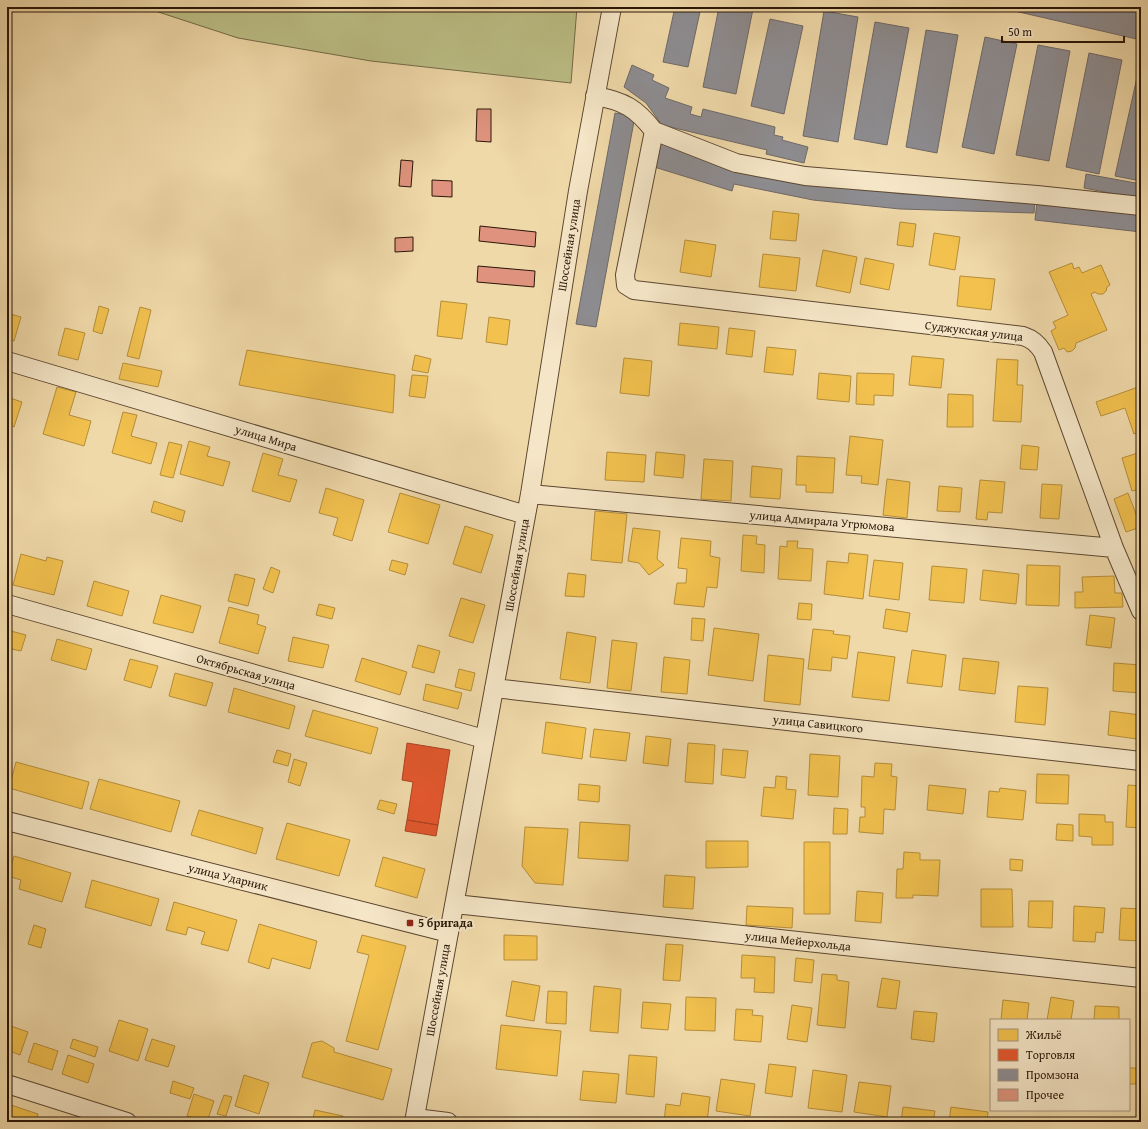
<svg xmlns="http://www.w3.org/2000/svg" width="1148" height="1129" viewBox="0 0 1148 1129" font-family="'Gentium Book Plus',serif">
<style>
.green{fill:#bcbf86;stroke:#736a46}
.homes{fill:#f2c14e;stroke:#b68e39}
.shops{fill:#e4572e;stroke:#ac4422}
.industry{fill:#8d8d92;stroke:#6f6968}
.building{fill:#df937e;stroke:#2a1607}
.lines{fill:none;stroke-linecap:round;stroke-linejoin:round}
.minor-casing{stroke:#5c4730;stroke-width:20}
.minor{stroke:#f5e6c7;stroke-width:18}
.poi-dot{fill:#8f2418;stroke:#f5e6c7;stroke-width:1.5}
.labels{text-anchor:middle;stroke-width:4;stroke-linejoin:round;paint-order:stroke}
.street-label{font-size:12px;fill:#2a1607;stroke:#f5e6c7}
.poi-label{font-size:12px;font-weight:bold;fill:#2a1607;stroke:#f5e6c7;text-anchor:start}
</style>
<rect width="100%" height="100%" fill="#f0d9a9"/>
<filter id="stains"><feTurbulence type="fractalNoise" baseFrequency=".005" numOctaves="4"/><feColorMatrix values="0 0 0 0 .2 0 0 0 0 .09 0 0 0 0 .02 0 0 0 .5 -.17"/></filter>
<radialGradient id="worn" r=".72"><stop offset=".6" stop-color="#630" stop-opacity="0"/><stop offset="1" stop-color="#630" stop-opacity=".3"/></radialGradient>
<path class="green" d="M143 7H577L571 83 371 61 238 38Z"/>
<path class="homes" d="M773 211 799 214 796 241 770 239Z
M900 222 916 224 913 247 897 245Z
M934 233 960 237 955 270 929 265Z
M685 240 716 245 711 277 680 272Z
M823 250 857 257 850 293 816 286Z
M763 254 800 258 796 291 759 287Z
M865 258 894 264 889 290 860 284Z
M1072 263 1074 269 1079 267 1082 273 1101 265 1110 285 1107 287 1106 291 1103 294H1098L1095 292 1091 294 1107 330 1076 343 1075 348 1072 351 1067 352 1064 348 1059 350 1051 331 1056 328 1053 322 1068 315 1049 272Z
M960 276 995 279 991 310 957 306Z
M441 301 467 304 462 339 437 336Z
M99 306 109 309 102 334 93 331Z
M140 307 151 310 139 359 127 356Z
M7 313 21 317 14 341 7 339Z
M489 317 510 320 507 345 486 342Z
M680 323 719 327 717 349 678 345Z
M65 328 85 333 78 360 58 355Z
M729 328 755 331 752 357 726 354Z
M767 347 796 350 793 375 764 372Z
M247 350 395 375 393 413 239 385Z
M415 355 431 359 428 373 412 370Z
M912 356 944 359 941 388 909 385Z
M624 358 652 361 649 396 620 393Z
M997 359 1018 360 1017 385H1023L1021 422 993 421Z
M123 363 162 371 158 387 119 379Z
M819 373 851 376 849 402 817 399Z
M857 373 894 374 893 396 874 395V405L856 404Z
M412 375 428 376 425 398 409 396Z
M1141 386V431L1134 434 1125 408 1101 416 1096 402Z
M57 387 76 392 69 415 91 421 84 446 43 434Z
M948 394 973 395V427H947Z
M7 397 22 402 14 427 7 424Z
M123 412 137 415 131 436 157 443 151 464 112 453Z
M850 436 883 440 878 485 861 483 862 476 846 475Z
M189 441 210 447 207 456 230 462 223 486 180 474Z
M169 442 182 445 173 478 160 475Z
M1022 445 1039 447 1037 470 1020 469Z
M607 452 646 455 644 482 605 480Z
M656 452 685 455 683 478 654 475Z
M1141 452V489L1132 491 1122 458Z
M263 453 283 459 278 475 297 480 290 502 252 491Z
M797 456 835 458 833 493 806 492V485H796Z
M704 459 733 461 731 501 701 499Z
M752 466 782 469 780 499 750 497Z
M887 479 910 482 907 518 883 515Z
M980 480 1005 482 1002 513 988 512 987 520 976 519Z
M1042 484 1062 485 1059 519 1040 518Z
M939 486 962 488 960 512 937 511Z
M326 488 364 500 352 541 333 535 338 518 319 513Z
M400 493 440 505 428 544 388 532Z
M1128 493 1141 527 1126 532 1114 499Z
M154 501 185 511 182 522 151 512Z
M595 511 627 514 622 563 591 560Z
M465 526 493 535 481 573 453 564Z
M633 528 660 531 657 559 664 565 649 575 639 563 628 561Z
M743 535 757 536 756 544 765 545 764 573 741 571Z
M681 538 711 541 710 556 720 558 717 588 707 587 704 607 674 604 677 583H686L687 569 678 568Z
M787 541H798L797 548 813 549 811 581 778 579 780 546 787 547Z
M849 553 868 555 863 599 824 594 827 561 848 563Z
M21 554 46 561 47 557 63 561 54 595 13 585Z
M392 560 408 564 405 575 389 570Z
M874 560 903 563 899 600 869 596Z
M1027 565 1060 566 1059 606 1026 605Z
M932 566 967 569 964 603 929 600Z
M271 567 280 571 273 593 263 589Z
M983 570 1019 574 1016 604 980 600Z
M568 573 586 575 584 597 565 596Z
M235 574 255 579 248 606 228 601Z
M1114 576 1115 593H1122L1123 607 1075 608V592H1083L1082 577Z
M94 581 129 591 122 616 87 606Z
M161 595 201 606 193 633 153 623Z
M461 598 485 605 473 643 449 636Z
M799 603 812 604 811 620 797 619Z
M319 604 335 608 332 619 316 615Z
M229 607 259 615 257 624 266 627 258 654 219 643Z
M886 609 910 613 907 632 883 628Z
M1090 615 1115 618 1111 648 1086 645Z
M692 618 705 619 703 641 691 640Z
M714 628 759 634 753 681 708 675Z
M813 629 834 631 833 634 850 636 847 659 832 657 831 671 808 669Z
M7 630 26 635 21 651 7 648Z
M567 632 596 637 590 683 560 679Z
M293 637 329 645 323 668 288 661Z
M57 639 92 649 86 670 51 660Z
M612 640 637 643 631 691 607 688Z
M418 645 440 651 434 673 412 667Z
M912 650 946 655 942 687 907 683Z
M858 652 895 657 889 701 852 697Z
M768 655 804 659 800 705 764 701Z
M664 657 690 660 687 694 661 692Z
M362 658 407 672 400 695 355 681Z
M963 658 999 662 995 694 959 690Z
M130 659 158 666 151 688 124 680Z
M1114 663 1141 665V693L1113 691Z
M459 669 475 673 471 691 455 687Z
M175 673 213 683 206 706 169 696Z
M426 684 462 693 458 709 423 700Z
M1018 686 1048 688 1045 725 1015 722Z
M234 688 295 706 289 729 228 712Z
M313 710 378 728 371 754 305 736Z
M1110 711 1140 715 1137 739 1108 735Z
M546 722 586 728 582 759 542 753Z
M594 729 630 733 626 761 590 757Z
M646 736 671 739 668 766 643 763Z
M688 743 715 745 713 784 685 782Z
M723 749 748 751 745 778 721 775Z
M277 750 291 754 288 766 273 762Z
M810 754 840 756 838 797 808 795Z
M294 759 307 763 300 786 288 782Z
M16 762 89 782 82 809 9 788Z
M875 763 892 764 891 776 897 777 895 810 884 809 883 834 859 832 860 817H865V807H861L862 776 874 777Z
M1037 774 1069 775 1068 804 1036 803Z
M776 776 787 777 786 789 796 790 793 819 761 816 764 787 775 788Z
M99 779 180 801 171 832 90 809Z
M579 784 600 786 599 802 578 800Z
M929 785 966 789 963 814 927 810Z
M1128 785 1141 786 1140 828 1126 827Z
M1000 788 1026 791 1023 820 987 817 989 791 999 792Z
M380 800 397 804 394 814 377 809Z
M834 808 848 809 847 834H833Z
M199 810 263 828 256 854 191 835Z
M1079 814 1105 815V822H1113V845H1092V837L1079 836Z
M580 822 630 825 628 861 578 858Z
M287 823 350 840 339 876 276 859Z
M1057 824 1073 825V841L1056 840Z
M525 827 568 829 563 885 535 883 522 866Z
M706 841H748V867L706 868Z
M804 842H830V914H804Z
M1139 848H1141V869L1137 868Z
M904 852 920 853V860H940L938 896 913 895V898H896L897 869H903Z
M14 856 71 873 62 902 19 889 21 880 8 876Z
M383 857 425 869 417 898 375 886Z
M1010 859 1023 860 1022 871 1010 870Z
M665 875 695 877 693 909 663 907Z
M92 880 159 899 151 926 85 907Z
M981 889H1012L1013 927H981Z
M857 891 883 893 881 923 855 921Z
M1029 901H1053L1052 928 1028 927Z
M174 902 237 920 228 951 201 944 205 932 188 927 186 935 166 930Z
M747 906 793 908 792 928 746 925Z
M1074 906 1105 908 1103 933 1096 932 1095 942 1073 941Z
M1121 908 1141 909V941L1119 940Z
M259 924 317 941 310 969 272 958 269 969 248 962Z
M34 925 46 929 41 948 28 944Z
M362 935 406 946 378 1050 346 1041 369 955 357 952Z
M504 935 537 936V960H504Z
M666 944 683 945 680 981 663 980Z
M742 955 775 957 774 993 754 992 755 978H741Z
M796 958 814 960 812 983 794 981Z
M822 974 837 975V980L849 982 845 1028 817 1025Z
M882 978 900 981 896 1009 877 1007Z
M512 981 540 986 534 1021 506 1016Z
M594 986 621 989 618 1033 590 1031Z
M548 991 567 992 566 1024 546 1023Z
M686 997 716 998 715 1031 685 1030Z
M1051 997 1074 1001 1071 1020H1047Z
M1003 1000 1029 1003 1027 1020H1001Z
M643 1002 671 1004 668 1030 641 1028Z
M792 1005 812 1008 807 1042 787 1039Z
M1095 1006 1119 1007V1020H1094Z
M736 1009 753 1010 752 1015 763 1016 761 1042 734 1040Z
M914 1011 937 1013 934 1042 911 1039Z
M119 1020 148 1029 138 1061 109 1051Z
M8 1025 28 1032 20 1055 7 1050Z
M501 1025 561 1031 557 1076 496 1069Z
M73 1039 98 1047 95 1057 70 1048Z
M152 1039 175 1046 168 1067 145 1060Z
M322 1041 334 1048V1052L392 1069 383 1100 302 1077 312 1043Z
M34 1043 58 1051 52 1070 28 1062Z
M68 1055 94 1064 88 1083 62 1074Z
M629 1055 657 1057 654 1097 626 1094Z
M769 1064 796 1067 792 1097 765 1093Z
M1129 1068H1141V1084H1129Z
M813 1070 847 1075 842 1112 808 1108Z
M583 1071 619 1074 616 1103 580 1100Z
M244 1075 269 1083 259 1114 235 1106Z
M721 1079 755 1084 750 1116 716 1111Z
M173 1081 194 1088 190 1099 170 1093Z
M859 1082 891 1086 887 1117 854 1112Z
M682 1093 710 1097 707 1122H664L666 1104 680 1106Z
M194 1094 214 1101 207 1122 187 1116Z
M224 1095 232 1097 226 1116 217 1114Z
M11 1105 38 1114 36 1122H7V1117Z
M903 1107 935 1111 933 1122H901Z
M951 1107 988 1112 987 1122H949Z
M315 1110 343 1116 342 1122H312Z
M48 1117 63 1122H46Z"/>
<path class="shops" d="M407 743 450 750 438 825 407 820 413 782 402 780Z
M407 820 438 825 436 836 405 831Z"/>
<path class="industry" d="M675 7H701L688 67 663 62Z
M719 7H743L753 9 736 94 703 87Z
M997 7H1134L1141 9V40Z
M824 11 858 17 838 142 803 136Z
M770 19 803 26 784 114 751 106Z
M875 22 909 28 887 145 854 139Z
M926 30 958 35 937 153 906 147Z
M985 37 1017 44 994 154 962 147Z
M1038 45 1070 51 1049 161 1016 155Z
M1089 53 1122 60 1099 174 1066 167Z
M1140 64H1141V181L1115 176Z
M632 65 654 75 652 80 669 88 665 98 692 107 690 114 701 117 703 109 775 127 774 135 783 137 782 140 808 147 804 163 766 154 767 150 662 125 646 103 624 87Z
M615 113 635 116 596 327 576 324Z
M659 142 816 182 902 194 1035 198 1034 213 900 209 813 200 734 184 732 191 651 166Z
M1086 174 1141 184V199L1084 188Z
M1037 201 1141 213V232L1035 220Z"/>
<path class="building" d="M477 109H491V142L476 141Z
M401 160 413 161 411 187 399 186Z
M432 180 452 181V197L432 196Z
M480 226 536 232 535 247 479 241Z
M413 237V251L395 252V238Z
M478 266 535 271 534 287 477 282Z"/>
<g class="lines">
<g class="minor-casing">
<path id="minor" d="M595 96C624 101 636 108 654 131
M1141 206 1037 195 805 176 736 163 654 131 625 275 626 285 634 290 1023 336C1032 339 1037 343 1043 352L1114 548 1141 611
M7 361 526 515
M530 494 1114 548
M7 604 484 739
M494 688 1141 761
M7 821 449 933
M455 904 1141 978
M7 1084 127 1122
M415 1118 448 1122
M414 1122 530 494 578 191 612 7"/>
</g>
<use href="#minor" class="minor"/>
</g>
<rect class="poi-dot" x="406" y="919" width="8" height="8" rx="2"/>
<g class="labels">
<g class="street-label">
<text transform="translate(569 245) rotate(-81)" y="4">Шоссейная улица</text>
<text transform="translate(974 331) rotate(7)" y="4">Суджукская улица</text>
<text transform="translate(266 438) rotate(17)" y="4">улица Мира</text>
<text transform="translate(822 521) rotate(5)" y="4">улица Адмирала Угрюмова</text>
<text transform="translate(517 565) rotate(-80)" y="4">Шоссейная улица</text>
<text transform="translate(246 672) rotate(16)" y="4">Октябрьская улица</text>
<text transform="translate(818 724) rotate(6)" y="4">улица Савицкого</text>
<text transform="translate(228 877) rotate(14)" y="4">улица Ударник</text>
<text transform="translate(798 941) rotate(6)" y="4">улица Мейерхольда</text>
<text transform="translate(438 990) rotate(-80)" y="4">Шоссейная улица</text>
</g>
<g class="poi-label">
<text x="418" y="927">5 бригада</text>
</g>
</g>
<rect width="1148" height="1129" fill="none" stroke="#f0d9a9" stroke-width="24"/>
<rect x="8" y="8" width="1132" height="1113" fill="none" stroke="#2a1607" stroke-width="2"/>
<rect x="12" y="12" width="1124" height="1105" fill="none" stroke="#2a1607"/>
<rect x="990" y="1019" width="140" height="92" fill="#f5e6c7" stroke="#a4937a"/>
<rect x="998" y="1029" width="20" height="12" fill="#f2c14e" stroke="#a4937a"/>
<text x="1026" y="1039" font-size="12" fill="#2a1607">Жильё</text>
<rect x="998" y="1049" width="20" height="12" fill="#e4572e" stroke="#a4937a"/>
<text x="1026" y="1059" font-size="12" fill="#2a1607">Торговля</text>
<rect x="998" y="1069" width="20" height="12" fill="#8d8d92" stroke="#a4937a"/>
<text x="1026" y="1079" font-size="12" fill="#2a1607">Промзона</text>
<rect x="998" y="1089" width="20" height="12" fill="#df937e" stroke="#a4937a"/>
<text x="1026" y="1099" font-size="12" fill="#2a1607">Прочее</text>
<path d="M1002 36v6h122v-6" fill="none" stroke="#2a1607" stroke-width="2"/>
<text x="1008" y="36" font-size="12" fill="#2a1607" stroke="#f5e6c7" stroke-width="3" paint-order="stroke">50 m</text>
<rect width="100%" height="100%" filter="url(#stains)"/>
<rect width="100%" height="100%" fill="url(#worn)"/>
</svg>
